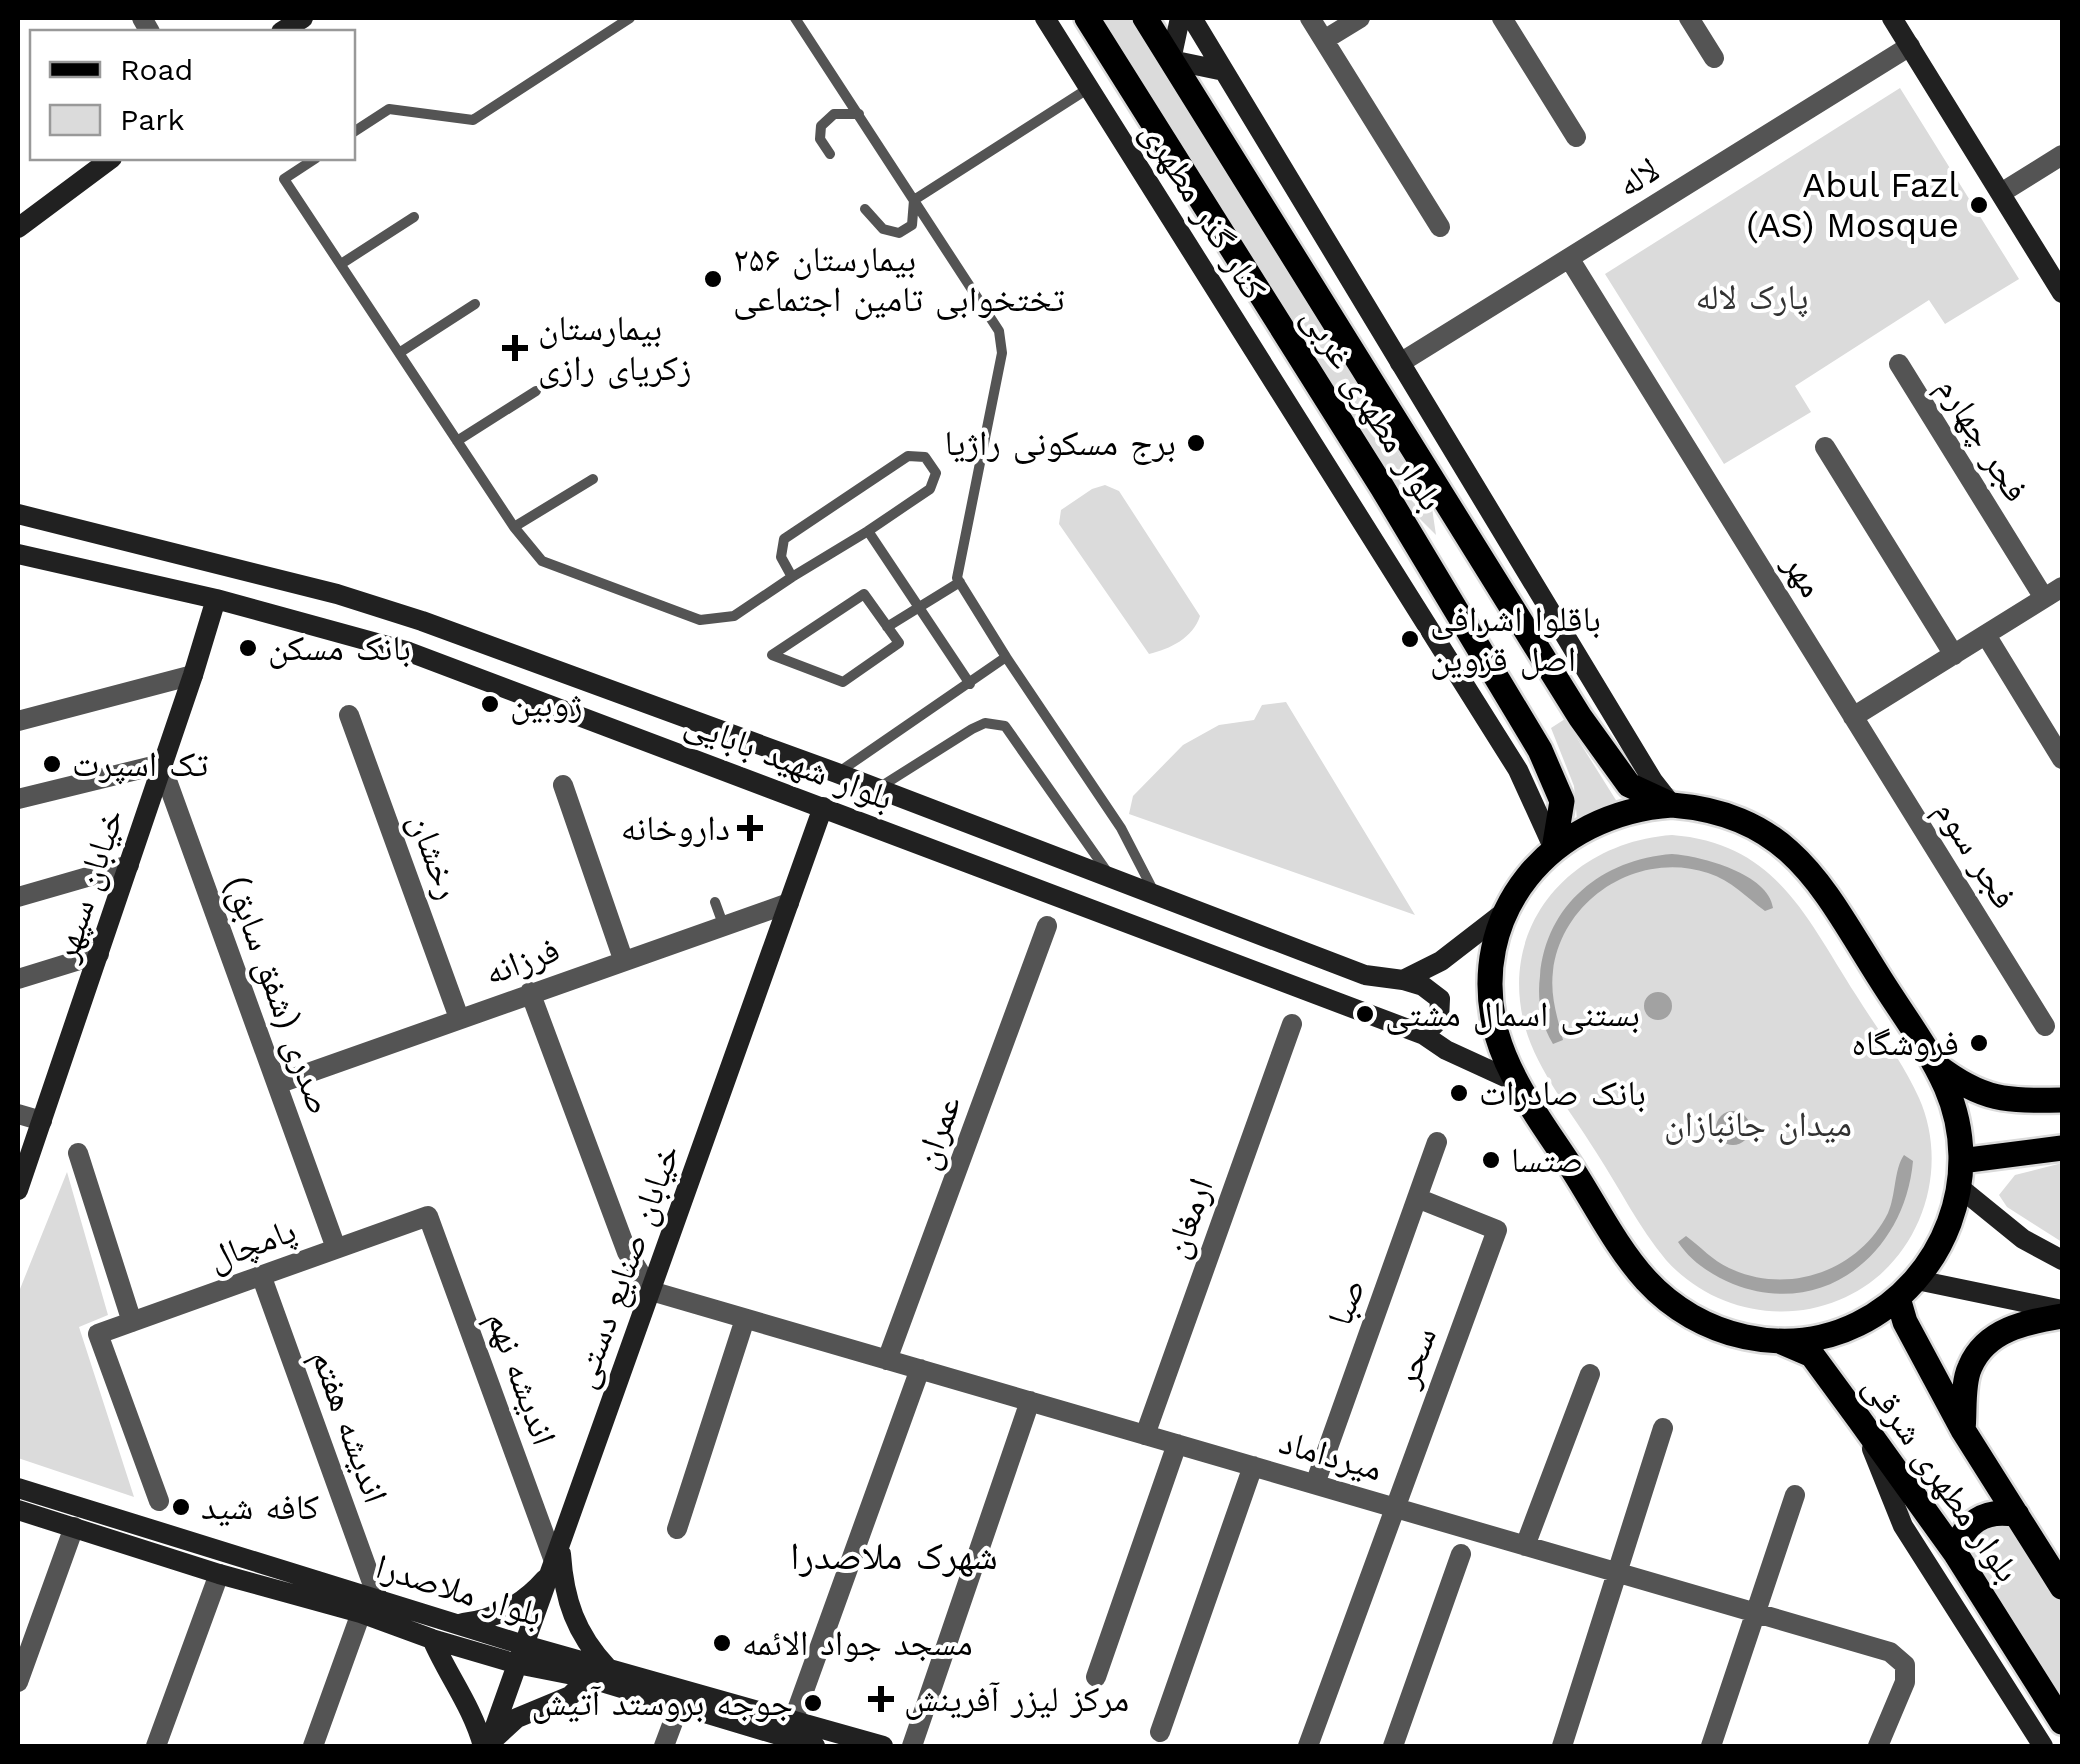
<svg xmlns="http://www.w3.org/2000/svg" width="2080" height="1764" viewBox="0 0 2080 1764" font-family="'Work Sans','Noto Naskh Arabic',sans-serif">
<style>
.green{fill:#dbdbdb}
.water{fill:#a2a2a2}
.lines{fill:none;stroke-linecap:round;stroke-linejoin:round}
.primary-casing{stroke:#dbdbdb;stroke-width:30}
.lane{stroke:#545454;stroke-width:10}
.street{stroke:#545454;stroke-width:20}
.secondary{stroke:#212121;stroke-width:20}
.primary{stroke:#000;stroke-width:25}
.poi-dot{fill:#000;stroke:#fff;stroke-width:4}
.labels{text-anchor:middle;stroke-width:8;stroke-linejoin:round;paint-order:stroke}
.street-label{font-size:35px;fill:#000;stroke:#fff}
.poi-label{font-size:35px;fill:#000;stroke:#fff;text-anchor:start}
.park-label{font-size:35px;fill:#323232;stroke:#fff}
.neighbourhood-label{font-size:38px;fill:#000;stroke:#fff}
</style>
<rect width="100%" height="100%" fill="#fff"/>
<path class="green" d="M1102 18H1129L1432 508 1436 535 1415 514Z
M1900 88 2019 279 1945 324 1929 300 1795 386 1811 412 1724 464 1605 274Z
M1105 485 1119 491 1200 616C1193 638 1170 649 1149 654L1059 524 1061 510 1092 489Z
M1286 702 1415 915 1129 814 1133 796 1183 745 1219 725 1254 720 1262 705Z
M1565 719 1619 805 1577 820 1574 786 1551 728Z
M1672 835C1776 843 1806 917 1856 995 1877 1029 1903 1062 1919 1098 1953 1175 1916 1269 1839 1300 1779 1325 1709 1308 1666 1260 1639 1228 1619 1187 1596 1152 1572 1113 1538 1072 1525 1027 1497 925 1572 842 1672 835Z
M2062 1163V1242L2007 1207 1999 1195 2015 1175Z
M67 1172 108 1315 79 1327 134 1497 18 1458V1294Z
M2006 1512 2062 1587V1722L1958 1544Z"/>
<path class="water" d="M1672 854C1701 856 1769 874 1773 908L1765 911C1746 897 1732 881 1708 873 1638 850 1562 899 1553 971 1550 996 1557 1016 1563 1040L1553 1044C1541 1025 1537 999 1540 976 1546 904 1603 859 1672 854Z
M1644 1006a14 14 0 1 1 28 0a14 14 0 1 1-28 0Z
M1716 1128a17 17 0 1 1 34 0a17 17 0 1 1-34 0Z
M1904 1155 1913 1161C1905 1252 1825 1320 1733 1284 1712 1275 1691 1262 1678 1242L1686 1236C1701 1247 1712 1260 1729 1268 1788 1296 1859 1271 1888 1213 1896 1195 1894 1169 1904 1155Z"/>
<g class="lines">
<g class="primary-casing">
<path id="primary" d="M1087 18 1382 487 1540 750 1562 801 1554 849
M1145 18 1580 717 1629 785 1668 803
M1672 805C1793 815 1823 889 1881 980 1903 1015 1929 1049 1946 1087 1985 1176 1945 1281 1858 1324 1787 1359 1699 1338 1646 1280 1617 1248 1596 1206 1573 1170 1546 1128 1511 1084 1497 1035 1464 913 1552 813 1672 805Z
M1937 1066C1983 1101 2006 1101 2062 1100
M1961 1161 2062 1148
M1898 1298 1905 1322 1963 1430 2062 1587
M1784 1343 1812 1355 1859 1419 1956 1554 2062 1722
M1963 1430C1965 1411 1962 1384 1970 1367 1986 1329 2027 1322 2062 1316
M1956 1554C1961 1523 1986 1508 2017 1515"/>
</g>
<path class="lane" d="M795 18 999 331 1002 353 957 578 1006 657
M352 133 389 109 473 120 630 18
M830 154 820 139 821 126 834 114H859
M316 158 284 179 514 527 542 561 700 620 734 616 792 577 781 557 784 539 908 456 925 457 936 473 930 489 868 531 970 684
M865 209 883 229 899 233 912 225 914 200 1089 88
M341 264 414 217
M399 353 475 304
M457 441 536 391
M514 527 593 479
M792 577 868 531
M864 594 899 643 843 682 772 655Z
M887 627 960 582
M839 772 1006 657 1121 828 1153 890
M877 789 972 729 985 723 1005 726 1108 873
M715 902 723 924"/>
<path class="street" d="M142 18 150 32
M1310 18 1440 227
M1502 18 1576 137
M1689 18 1714 58
M1324 40 1360 18
M2001 193 2062 155
M1569 258 2045 1026
M1400 363 1910 46
M1899 364 2044 598
M1825 447 1954 655
M1986 635 2062 759
M349 715 459 1018
M1853 717 2062 587
M18 721 193 675
M563 785 623 959
M18 799 161 764 336 1248
M18 897 129 865
M18 979 99 954
M530 992 627 1252 651 1291 1890 1652 1905 1665V1682L1878 1746
M277 1084 789 903
M18 1114 42 1121
M78 1153 132 1322
M261 1275 378 1599
M887 1360 1047 926
M1145 1435 1292 1024
M1315 1484 1437 1142
M159 1501 98 1334 428 1216 554 1561
M677 1529 745 1319
M1525 1546 1590 1374
M1096 1677 1177 1444
M18 1682 74 1527
M793 1721 920 1369
M1160 1732 1253 1466
M156 1746 219 1574
M313 1746 361 1613
M664 1746 679 1706
M912 1746 1030 1401
M1308 1746 1497 1230 1417 1198
M1393 1746 1461 1554
M1562 1746 1663 1428
M1711 1746 1795 1495"/>
<path class="secondary" d="M1045 18 1518 770 1554 849
M1180 18 1171 60 1224 71
M1192 18 1653 781 1671 804
M1892 18 2062 293
M281 32 303 18
M18 228 112 158
M18 514 337 594 422 621 837 773 1365 975 1403 980 1441 961 1507 910
M18 554 216 599 409 652 1424 1035 1446 1050 1518 1083
M1403 980 1423 986 1440 999 1439 1020 1424 1035
M1959 1187 2023 1239 2062 1260
M18 1190 193 675 216 599
M1917 1280 2062 1310
M1872 1449 1903 1526 2043 1746
M18 1488 524 1645 883 1746
M18 1510 219 1574 361 1613 432 1639 517 1664 588 1678 815 1746
M561 1554C564 1600 576 1634 607 1667
M463 1623C495 1620 524 1603 545 1579
M432 1639C448 1676 472 1706 483 1746
M492 1741 517 1718 570 1696 588 1678
M488 1746 823 807"/>
<use href="#primary" class="primary"/>
</g>
<g class="poi-dot">
<circle cx="1979" cy="205" r="10"/>
<circle cx="713" cy="279" r="10"/>
<path d="M510 333h10v10h10v10h-10v10h-10v-10h-10v-10h10z"/>
<circle cx="1196" cy="443" r="10"/>
<circle cx="1410" cy="639" r="10"/>
<circle cx="248" cy="648" r="10"/>
<circle cx="490" cy="704" r="10"/>
<circle cx="52" cy="764" r="10"/>
<path d="M745 813h10v10h10v10h-10v10h-10v-10h-10v-10h10z"/>
<circle cx="1365" cy="1014" r="10"/>
<circle cx="1979" cy="1043" r="10"/>
<circle cx="1459" cy="1093" r="10"/>
<circle cx="1491" cy="1160" r="10"/>
<circle cx="181" cy="1507" r="10"/>
<circle cx="722" cy="1643" r="10"/>
<path d="M876 1684h10v10h10v10h-10v10h-10v-10h-10v-10h10z"/>
<circle cx="813" cy="1703" r="10"/>
</g>
<g class="labels">
<g class="street-label">
<text transform="translate(1638 177) rotate(-32)" y="12">لاله</text>
<text transform="translate(1204 210) rotate(58)" y="12">کنار گذر مطهری</text>
<text transform="translate(1373 408) rotate(58)" y="12">بلوار مطهری غربی</text>
<text transform="translate(1983 439) rotate(58)" y="12">فجر چهارم</text>
<text transform="translate(1804 575) rotate(58)" y="12">مهر</text>
<text transform="translate(789 760) rotate(21)" y="12">بلوار شهید بابایی</text>
<text transform="translate(1976 854) rotate(58)" y="12">فجر سوم</text>
<text transform="translate(435 856) rotate(70)" y="12">رخشان</text>
<text transform="translate(88 885) rotate(-72)" y="12">خیابان سپهر</text>
<text transform="translate(522 961) rotate(-20)" y="12">فرزانه</text>
<text transform="translate(279 995) rotate(70)" y="12">صدری (شفق سابق)</text>
<text transform="translate(937 1132) rotate(-70)" y="12">عمران</text>
<text transform="translate(1188 1218) rotate(-70)" y="12">ارمغان</text>
<text transform="translate(252 1244) rotate(-20)" y="12">پامچال</text>
<text transform="translate(625 1266) rotate(-70)" y="12">خیابان صنایع دستی</text>
<text transform="translate(1346 1302) rotate(-70)" y="12">صبا</text>
<text transform="translate(1415 1357) rotate(-70)" y="12">سحر</text>
<text transform="translate(522 1378) rotate(70)" y="12">اندیشه نهم</text>
<text transform="translate(350 1426) rotate(70)" y="12">اندیشه هفتم</text>
<text transform="translate(1331 1455) rotate(16)" y="12">میرداماد</text>
<text transform="translate(1942 1478) rotate(55)" y="12">بلوار مطهری شرقی</text>
<text transform="translate(459 1590) rotate(17)" y="12">بلوار ملاصدرا</text>
</g>
<g class="poi-label">
<text x="1959" y="197" text-anchor="end">Abul Fazl<tspan x="1959" dy="40">(AS) Mosque</tspan></text>
<text x="733" y="271">بیمارستان ۲۵۶<tspan x="733" dy="40">تختخوابی تامین اجتماعی</tspan></text>
<text x="538" y="340">بیمارستان<tspan x="538" dy="40">زکریای رازی</tspan></text>
<text x="1176" y="455" text-anchor="end">برج مسکونی راژیا</text>
<text x="1430" y="631">باقلوا اشرافی<tspan x="1430" dy="40">اصل قزوین</tspan></text>
<text x="268" y="660">بانک مسکن</text>
<text x="510" y="716">ژوبین</text>
<text x="72" y="776">تک اسپرت</text>
<text x="730" y="840" text-anchor="end">داروخانه</text>
<text x="1385" y="1026">بستنی اسمال مشتی</text>
<text x="1959" y="1055" text-anchor="end">فروشگاه</text>
<text x="1479" y="1105">بانک صادرات</text>
<text x="1511" y="1172">صتسا</text>
<text x="201" y="1519">کافه شید</text>
<text x="742" y="1655">مسجد جواد الائمه</text>
<text x="904" y="1711">مرکز لیزر آفرینش</text>
<text x="793" y="1715" text-anchor="end">جوجه بروستد آتیش</text>
</g>
<g class="park-label">
<text x="1752" y="309">پارک لاله</text>
<text x="1758" y="1136">میدان جانبازان</text>
</g>
<g class="neighbourhood-label">
<text x="894" y="1569">شهرک ملاصدرا</text>
</g>
</g>
<rect width="2080" height="1764" fill="none" stroke="#000000" stroke-width="40"/>
<rect x="30" y="30" width="325" height="130" fill="#ffffff" stroke="#999999" stroke-width="2.5"/>
<rect x="50" y="62" width="50" height="15" fill="#000000" stroke="#999999" stroke-width="2.5"/>
<text x="120" y="80" font-size="30" fill="#000000">Road</text>
<rect x="50" y="105" width="50" height="30" fill="#dbdbdb" stroke="#999999" stroke-width="2.5"/>
<text x="120" y="130" font-size="30" fill="#000000">Park</text>
</svg>
